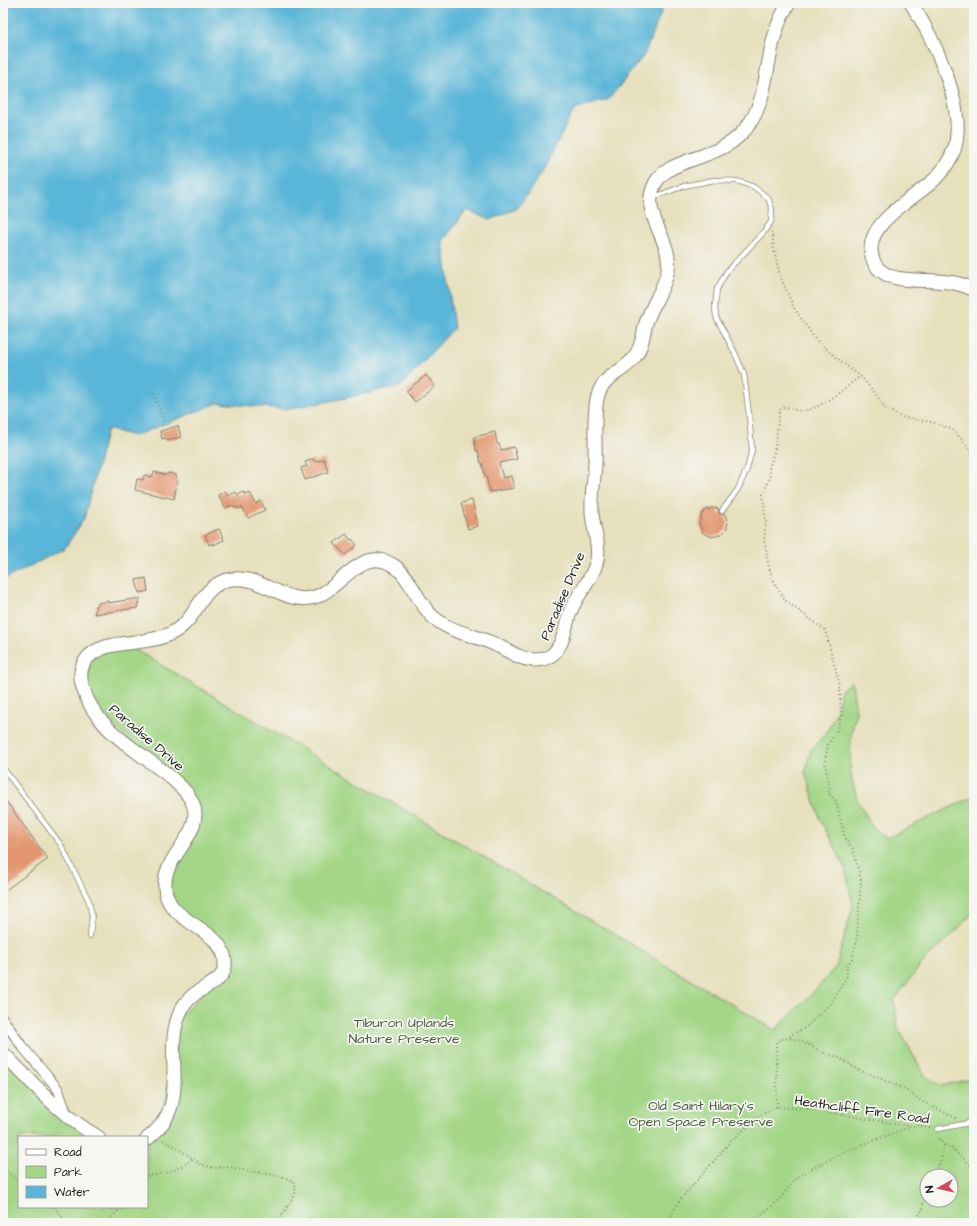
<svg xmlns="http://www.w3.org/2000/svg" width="977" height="1226" viewBox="0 0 977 1226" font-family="'Architects Daughter',sans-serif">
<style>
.green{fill:#a3d686;stroke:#607951;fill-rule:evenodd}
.water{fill:#5ab6d8;stroke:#3b697a}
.building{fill:#e39670}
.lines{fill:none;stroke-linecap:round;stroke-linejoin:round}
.lane-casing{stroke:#827e6c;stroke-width:6}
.street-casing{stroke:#827e6c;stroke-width:11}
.secondary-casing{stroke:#827e6c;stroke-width:15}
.path{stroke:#827e6c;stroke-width:2;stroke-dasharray:1 3;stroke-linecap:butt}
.lane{stroke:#fff;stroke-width:4.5}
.street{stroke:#fff;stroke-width:9}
.secondary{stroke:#fff;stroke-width:13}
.labels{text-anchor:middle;stroke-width:3.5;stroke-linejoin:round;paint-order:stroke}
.street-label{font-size:14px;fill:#1c1c1c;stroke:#f6f6f2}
.park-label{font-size:14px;fill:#4b5d41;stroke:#f6f6f2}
</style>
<rect width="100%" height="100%" fill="#f6f6f2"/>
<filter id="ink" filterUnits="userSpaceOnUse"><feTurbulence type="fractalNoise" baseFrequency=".025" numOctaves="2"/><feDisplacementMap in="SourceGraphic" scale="8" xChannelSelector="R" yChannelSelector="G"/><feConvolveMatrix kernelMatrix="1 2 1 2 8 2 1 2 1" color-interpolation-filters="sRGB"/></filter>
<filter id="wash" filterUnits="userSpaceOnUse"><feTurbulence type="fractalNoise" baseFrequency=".012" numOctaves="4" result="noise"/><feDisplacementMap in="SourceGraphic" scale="16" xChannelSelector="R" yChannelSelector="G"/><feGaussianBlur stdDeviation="0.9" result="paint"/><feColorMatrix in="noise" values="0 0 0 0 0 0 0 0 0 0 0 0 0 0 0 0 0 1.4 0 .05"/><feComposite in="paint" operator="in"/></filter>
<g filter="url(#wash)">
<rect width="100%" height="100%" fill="#e7e0bd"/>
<path class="green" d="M126 644 775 1030 807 999 836 967 853 906 845 867 821 821 805 772 811 750 826 734 838 708 841 690 852 681 856 713 851 735 850 771 857 800 874 829 887 838 974 796V912L947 940 924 961 894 1000 898 1028 925 1076 941 1086 974 1078V1223H3V1053L98 1137H19V1207H147V1139L163 1123 177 1019 213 984 225 961 166 895 194 807 87 698 86 660ZM927 1176H951V1200H927Z"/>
<path class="water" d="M3 3H665L644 55 609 99 574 110 541 174 518 208 490 220 467 210 443 241 454 328 401 386 331 401 285 409 218 403 134 436 107 429 84 519 65 548 3 580Z"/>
<g id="blocks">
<path class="building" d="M426 375 435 386 415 402 406 391Z
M178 426 181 437 167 441 166 438 162 439 160 431Z
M495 432 497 444H499L501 450 514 447 517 459 499 463 503 478 511 476 514 488 490 492 486 476H485L482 463H481L478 450 476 451 474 437Z
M313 459 315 462 324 459 328 472 305 480 301 468 307 466 305 462Z
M154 472 166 475 169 473 176 475 177 483 174 499 135 490 137 479 143 480 144 475 152 477Z
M225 491 228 496 236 492 238 495 244 492 246 495 250 493 256 504 261 501 265 510 248 518 242 507 238 509 237 507 234 508 232 505 225 508 218 495Z
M472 500 478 526 468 529 461 503Z
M713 508 719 509 718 512 720 514H725L728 523 726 530 722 534 712 537 703 533 699 524 702 514 706 510Z
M219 529 224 540 213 545V543L209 545 205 535Z
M346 534 351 540 352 539 357 545 345 555 334 543Z
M146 578 148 591 139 593 136 580Z
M140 598 137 608 94 614 96 609 95 606 98 605V603L108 601V603Z
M3 797 48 859 3 892Z"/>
</g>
</g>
<g filter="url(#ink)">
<use href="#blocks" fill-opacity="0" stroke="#827e6c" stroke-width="1"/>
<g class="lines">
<g class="lane-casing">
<path id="lane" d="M654 197 684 186 714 180 737 181 754 187 768 198 772 209 771 222 763 233 727 271 717 289 715 307 716 317 734 351 744 374 749 415 752 450 747 469 738 489 722 511
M3 768 61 845 89 901 92 917 90 936
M938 1129 974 1122"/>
</g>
<g class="street-casing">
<path id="street" d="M3 1019 21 1045 58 1089 67 1115"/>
</g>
<g class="secondary-casing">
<path id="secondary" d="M911 3C933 37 966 106 955 147 951 160 943 171 934 180 915 198 863 224 872 256 873 261 876 267 881 271 902 288 945 273 974 290
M3 1053C33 1083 60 1115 98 1137
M147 1139C194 1103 162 1059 179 1015 182 1006 188 999 196 993 209 984 227 980 225 960 221 925 161 924 165 881 167 854 204 832 193 804 188 792 177 783 168 775 137 750 95 729 83 688 80 679 79 670 85 661 100 638 141 646 165 636 174 633 182 627 188 620 200 605 206 586 227 580 259 571 286 609 318 596 342 586 361 547 391 564 409 573 417 602 432 616 449 632 471 634 492 643 506 649 520 660 535 660 542 660 548 658 553 654 565 643 565 624 571 610 578 593 593 579 597 560 600 544 593 529 592 513 591 497 594 481 595 465 596 444 593 420 597 399 602 374 621 375 634 358 642 348 643 335 646 323 652 305 665 287 668 270 673 241 642 217 653 188 661 166 688 162 707 154 719 150 731 144 740 135 766 111 765 70 774 38 777 26 782 14 789 3"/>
</g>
<path class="path" d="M772 232 774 250 780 276 794 308 815 339 839 360 860 376 875 393 886 409 901 417 931 422 952 429 967 445 974 460
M154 394 165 424
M790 1037 792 1034 805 1028 830 1004 847 976V965L852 959 857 937 861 880 853 849 845 838 836 801 828 793 830 787 828 782 825 762 828 745 836 732 841 717 840 686 825 630 786 601 776 586 771 574 767 559 766 548 764 541 766 522 763 494 770 478 769 469 775 448 779 413 781 408C789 405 794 411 802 411 819 410 847 387 860 376
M777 1107 776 1042C793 1031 812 1048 828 1055 831 1056 834 1055 837 1057 849 1062 857 1072 870 1074L907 1090 921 1101 956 1118
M163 1140 193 1158 200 1164 214 1168 228 1167 284 1177 293 1181 296 1187 295 1195 281 1216 282 1223
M944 1145 951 1148 974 1168
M3 1169 19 1181
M147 1176C169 1173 176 1171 193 1158
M934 1176 941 1159 944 1145 937 1137
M54 1207 66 1221 70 1223
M106 1223 122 1207
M667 1223 680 1200 731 1141 760 1115 777 1107 808 1109 908 1126H923L932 1129
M749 1223 757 1218 778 1201 797 1177 845 1151 910 1127
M917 1223 920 1213 923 1210V1204L927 1197"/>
<use href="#lane" class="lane"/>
<use href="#street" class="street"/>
<use href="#secondary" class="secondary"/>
</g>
</g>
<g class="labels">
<g class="street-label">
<text transform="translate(562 596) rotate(-67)" y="5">Paradise Drive</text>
<text transform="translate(147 737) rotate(41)" y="5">Paradise Drive</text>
<text transform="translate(862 1109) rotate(8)" y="5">Heathcliff Fire Road</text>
</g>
<g class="park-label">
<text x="404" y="1027">Tiburon Uplands<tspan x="404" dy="16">Nature Preserve</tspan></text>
<text x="701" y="1110">Old Saint Hilary's<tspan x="701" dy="16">Open Space Preserve</tspan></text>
</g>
</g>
<rect width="977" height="1226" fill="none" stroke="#f6f6f2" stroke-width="16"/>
<rect x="18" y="1136" width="130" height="72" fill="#f6f6f2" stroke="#9f9f9c"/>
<rect x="26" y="1149" width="20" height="6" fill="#ffffff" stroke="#9f9f9c"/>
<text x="54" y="1156" font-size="12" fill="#1c1c1c">Road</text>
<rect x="26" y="1166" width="20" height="12" fill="#a3d686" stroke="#9f9f9c"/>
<text x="54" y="1176" font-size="12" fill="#1c1c1c">Park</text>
<rect x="26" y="1186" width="20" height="12" fill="#5ab6d8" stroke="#9f9f9c"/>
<text x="54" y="1196" font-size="12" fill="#1c1c1c">Water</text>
<g transform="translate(939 1188) rotate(262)"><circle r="19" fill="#f6f6f2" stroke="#9f9f9c"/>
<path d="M0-3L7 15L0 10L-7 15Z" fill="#d1495b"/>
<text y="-6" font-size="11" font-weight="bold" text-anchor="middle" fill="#1c1c1c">N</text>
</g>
</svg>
